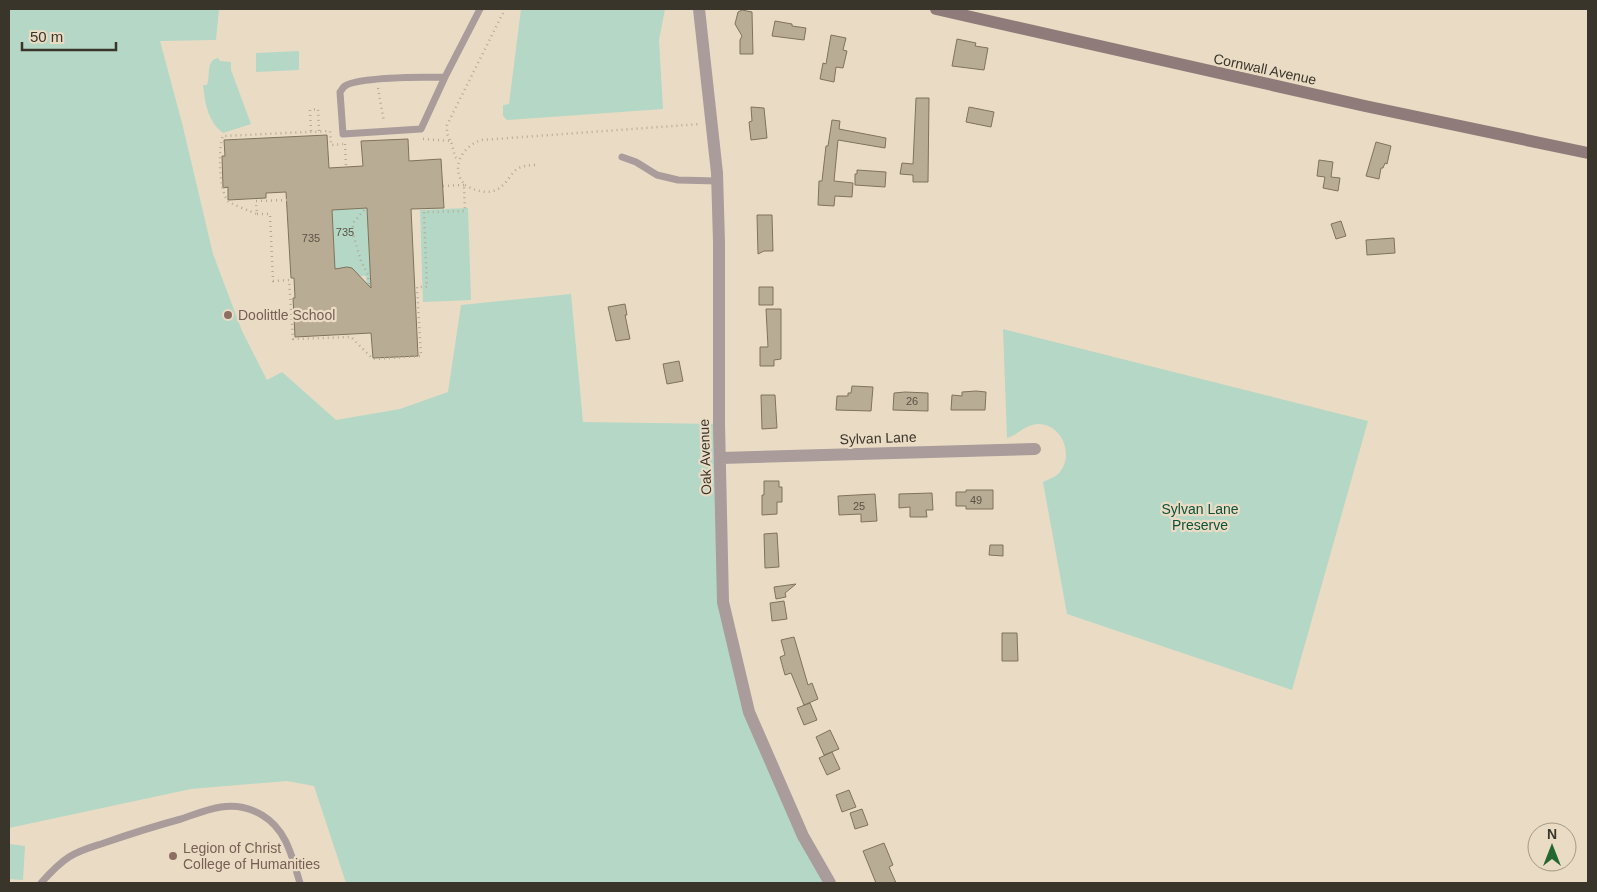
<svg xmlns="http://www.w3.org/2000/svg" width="1597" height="892" viewBox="0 0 1597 892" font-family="Helvetica,sans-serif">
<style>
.green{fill:#b4d7c6}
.building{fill:#b9ac94;stroke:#7f735d;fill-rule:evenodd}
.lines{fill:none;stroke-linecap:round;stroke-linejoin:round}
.path{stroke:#b5a996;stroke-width:2.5;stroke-dasharray:1 4;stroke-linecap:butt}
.lane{stroke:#a99c9b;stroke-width:7}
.street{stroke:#a99c9b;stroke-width:12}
.secondary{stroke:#8f7c7a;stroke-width:12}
.education-dot{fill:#8d6e63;stroke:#eadcc4;stroke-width:2}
.labels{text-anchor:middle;stroke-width:4.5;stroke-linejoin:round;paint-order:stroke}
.number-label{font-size:11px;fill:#5a5345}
.street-label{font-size:14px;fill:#3a352b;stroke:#eadcc4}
.education-label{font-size:14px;fill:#785e54;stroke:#eadcc4;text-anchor:start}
.park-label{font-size:14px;fill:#0d513a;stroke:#eadcc4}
</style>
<rect width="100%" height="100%" fill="#eadcc4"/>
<path class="green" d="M9 9H219L216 40 160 41 182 123 213 254 242 331 267 380 282 372 336 420 400 409 448 392 461 305 571 294 583 422 719 424 723 602 749 712 830 883H346L314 786 287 781 191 789 9 828Z
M521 9H665L659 40 663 109 507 120 503 116V105L509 104Z
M299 51V70L256 72V53Z
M218 58 220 61 231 62V70L251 124 223 133C208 122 205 103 203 85H207C211 75 205 61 218 58Z
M367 208 371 287H367L366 276H357L355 271 349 267 342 268 335 277 332 210Z
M468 208 471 300 423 302 420 210Z
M1003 329 1368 421 1292 690 1067 614 1043 482C1049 479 1056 477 1060 472 1074 454 1062 425 1039 424 1025 424 1018 435 1007 438Z
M9 844 25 846 23 880 9 879Z"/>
<path class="building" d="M742 10 752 12 753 54H740V40L742 36 735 24 738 12Z
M775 21 792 24V26L806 28 804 40 772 36Z
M831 35 846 38 843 50 847 51 843 68 836 67 834 82 820 79 823 63 826 64Z
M957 39 976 43 975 46 988 48 984 70 952 66Z
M916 98H929L928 182H913V175L900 174 902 163 913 164Z
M751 107 764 108 767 138 751 140 749 122 752 121Z
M969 107 994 112 991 127 966 122Z
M832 120 840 121 839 129 886 138 885 148 838 140 834 181 853 183 852 197 835 196 834 206 818 205 819 181H822L826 146H828Z
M327 135 329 168 363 166 361 141 408 139 409 161 441 159 444 208 411 209 418 356 373 358 371 333 295 337 293 298H295L294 278H291L286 192 266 193V198L228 200V187L223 188 222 156H225L224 140ZM367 208 371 288 352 268 347 267 335 269 332 210Z
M1376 142 1391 146 1387 164 1385 163 1383 168H1381L1379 179 1366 176Z
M1319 160 1333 162 1331 177 1340 178 1338 191 1323 188 1325 177 1317 176Z
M857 170 886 172 885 187 855 185V174H857Z
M757 215H772L773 251H764L758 254Z
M1341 221 1346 236 1336 239 1331 224Z
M1394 238 1395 253 1367 255 1366 240Z
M759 287H773V305H759Z
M625 304 627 315H625L630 339 616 341 608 307Z
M766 309H781V359L774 360V366H760V347H768Z
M679 361 683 381 667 384 663 364Z
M852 386 873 387 871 411 836 410 837 396H848V393H851Z
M976 391 986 392 985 410H951L952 395 962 396V392Z
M905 392 928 393V411L893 410 894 393Z
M761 395H775L777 428 762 429Z
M764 481H779V487H782V502H777V514L762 515V495H764Z
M966 490H993V509H966V506H956V492H966Z
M932 493 933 510H926L927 517H910V507L899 508V494Z
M875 494 877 521 861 522V514L839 515 838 496Z
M777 533 779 567 765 568 764 534Z
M990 545H1003V556L989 555Z
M796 584 785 593 786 597 776 599 774 587Z
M784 601 787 619 772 621 770 603Z
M1002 633H1017L1018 661H1002Z
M794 637 808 685 812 683 818 699 804 705 791 673 785 675 780 657 785 655 781 640Z
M810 703 817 720 804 725 797 708Z
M830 730 839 749 824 755 816 737Z
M832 752 840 769 827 775 819 758Z
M849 790 856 807 842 812 836 795Z
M862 809 868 825 855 829 850 813Z
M884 843 893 865 889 867 896 883H876L863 851Z"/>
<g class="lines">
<path class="path" d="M378 88 384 122
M311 131 310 110 318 109 319 131
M423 139 451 141 455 157 459 160
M450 140 447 134V125L505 9
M345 144 346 167
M465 185C479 193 494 196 505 183 509 179 512 173 516 170 521 166 528 165 535 165
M443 186 465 185C449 168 463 145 482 140L700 124
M287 200 256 201 257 214C250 211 233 205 228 201 219 192 218 147 223 136L330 131 331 145 343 144
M364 210 354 222 352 231 361 261 368 275 369 285
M257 214H270L273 281 289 280 293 339 351 337 371 357 375 359 421 356 417 287H427L424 212 465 211 464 185"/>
<path class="lane" d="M445 77C427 77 357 77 345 86 343 87 342 90 340 92L343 134 421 129 445 77 480 9
M622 157 636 162 657 175 678 180 717 181
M41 883C49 874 58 864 69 857 80 850 92 847 104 843 130 834 155 826 181 819 194 815 207 809 221 807 235 805 250 808 262 815 287 830 292 857 300 883"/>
<path class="street" d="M699 9 717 173 719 242V424L723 602 749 712 803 836 830 883
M721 458 1035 449"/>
<path class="secondary" d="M936 9 1365 106 1588 153"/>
</g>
<g class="education-dot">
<circle cx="228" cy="315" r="5"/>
<circle cx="173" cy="856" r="5"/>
</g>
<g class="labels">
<g class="number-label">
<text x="345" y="236">735</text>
<text x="311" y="242">735</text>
<text x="912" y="405">26</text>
<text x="976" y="504">49</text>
<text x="859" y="510">25</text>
</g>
<g class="street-label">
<text transform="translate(1265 69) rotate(12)" y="5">Cornwall Avenue</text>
<text transform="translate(878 438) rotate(-2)" y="5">Sylvan Lane</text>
<text transform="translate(705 457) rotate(-92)" y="5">Oak Avenue</text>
</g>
<g class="education-label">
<text x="238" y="320">Doolittle School</text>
<text x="183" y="853">Legion of Christ<tspan x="183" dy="16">College of Humanities</tspan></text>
</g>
<g class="park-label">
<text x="1200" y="514">Sylvan Lane<tspan x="1200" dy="16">Preserve</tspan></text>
</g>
</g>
<rect width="1597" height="892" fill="none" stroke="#3a352b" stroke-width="20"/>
<g transform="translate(1552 847)"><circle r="24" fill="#eadcc4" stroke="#a49987"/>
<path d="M0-4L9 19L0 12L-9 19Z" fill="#246731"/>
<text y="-8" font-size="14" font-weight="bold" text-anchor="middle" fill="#3a352b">N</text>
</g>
<path d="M22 42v8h94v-8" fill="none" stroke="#3a352b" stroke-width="2.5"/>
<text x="30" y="42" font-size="15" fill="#3a352b" stroke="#eadcc4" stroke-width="4" paint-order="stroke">50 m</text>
</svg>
